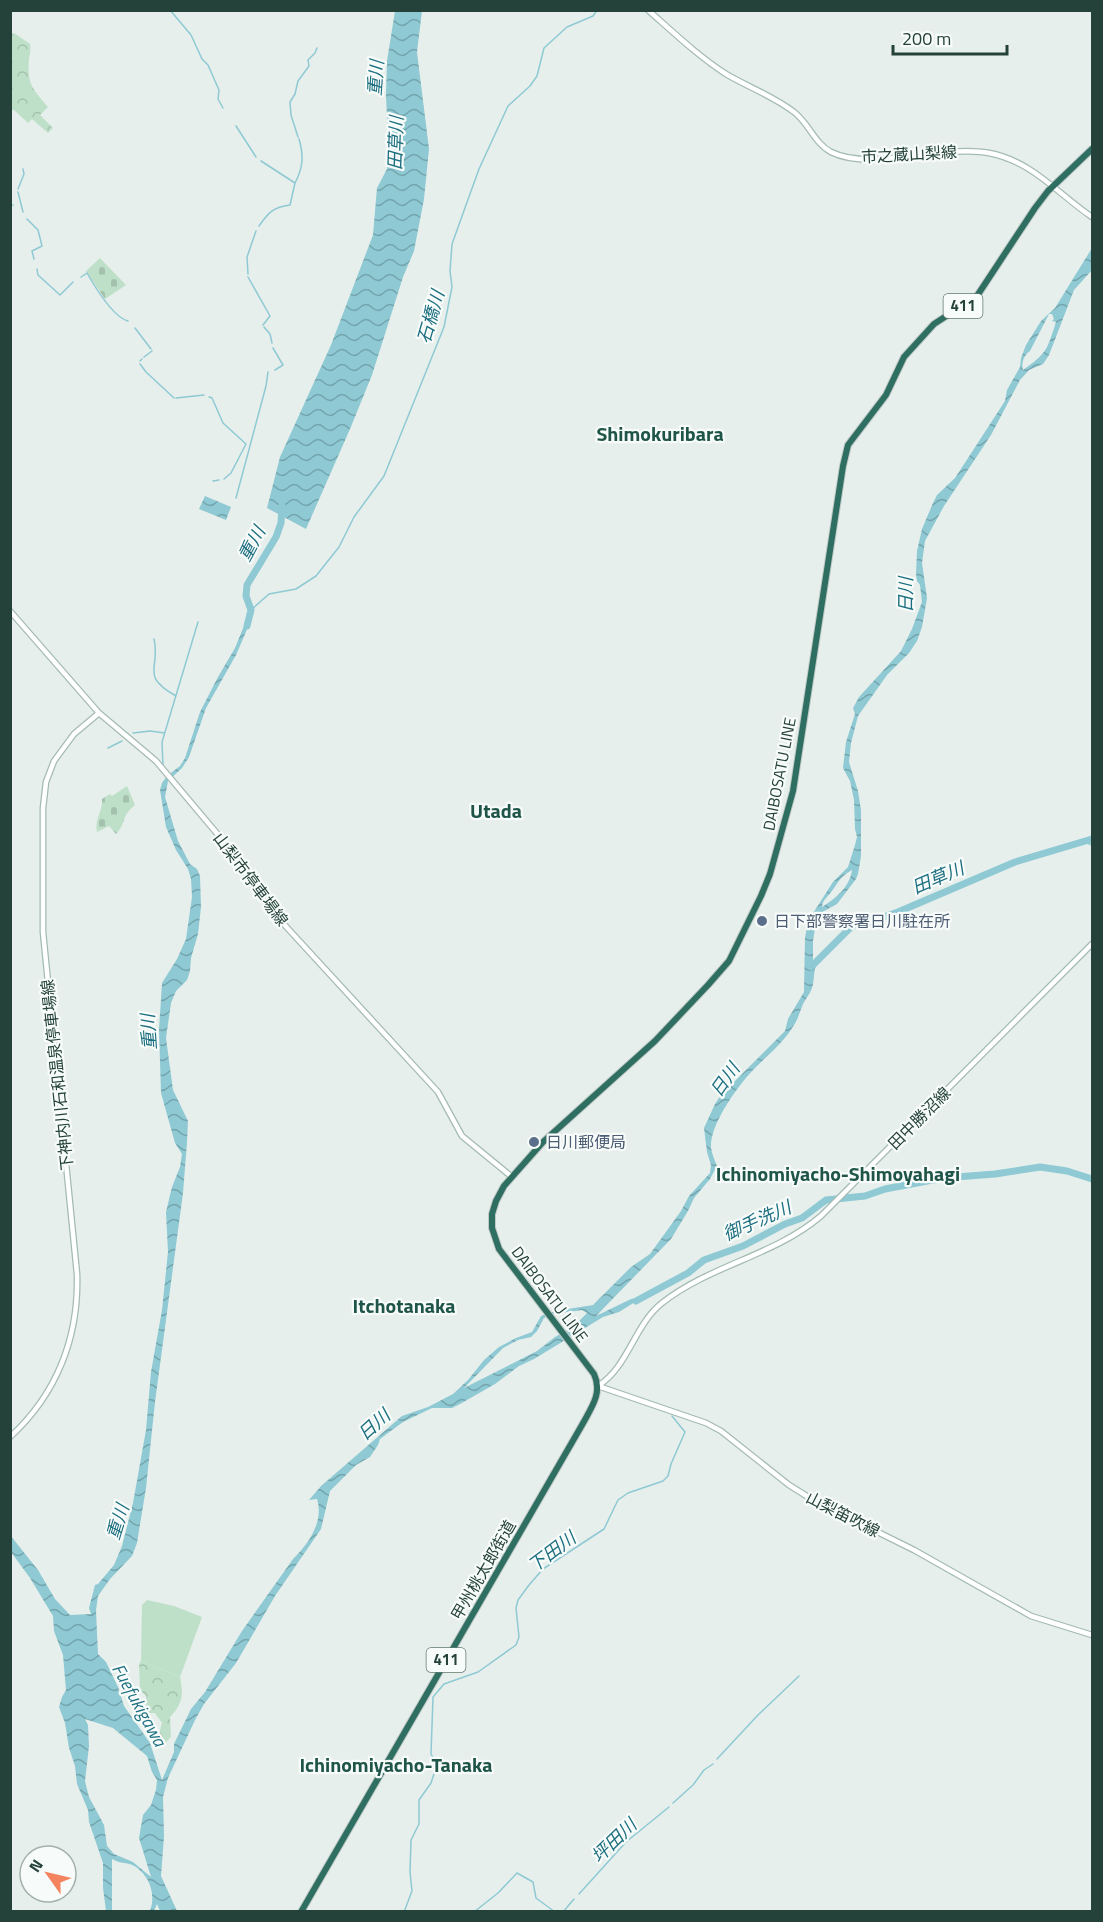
<svg xmlns="http://www.w3.org/2000/svg" width="1103" height="1922" viewBox="0 0 1103 1922" font-family="'Titillium Web','Noto Sans JP',sans-serif">
<style>
.grass{fill:#bfe0c8}
.forest{fill:url(#forest-crowns)}
.cemetery{fill:url(#cemetery-stones)}
.water{fill:url(#water-waves);fill-rule:evenodd}
.lines{fill:none;stroke-linecap:round;stroke-linejoin:round}
.stream{stroke:#8ec9d4;stroke-width:1.5}
.river{stroke:#8ec9d4;stroke-width:7}
.secondary-casing{stroke:#a4bbb3;stroke-width:7}
.highway-casing{stroke:#c2cac8;stroke-width:8}
.secondary{stroke:#fff;stroke-width:4.5}
.highway{stroke:#2f6f62;stroke-width:6}
.service-dot{fill:#5c6f8a;stroke:#f7fbf9;stroke-width:2}
.labels{text-anchor:middle;stroke-width:4.5;stroke-linejoin:round;paint-order:stroke}
.shield{fill:#f7fbf9;stroke:#637a73;stroke-width:1.5}
.shield-label{font-size:15px;font-weight:bold;fill:#24423a}
.street-label{font-size:16px;fill:#24423a;stroke:#f7fbf9}
.service-label{font-size:16px;fill:#4e5e75;stroke:#f7fbf9;text-anchor:start}
.water-label{font-size:18px;font-style:italic;fill:#1c6f80;stroke:#f7fbf9}
.quarter-label{font-size:20px;font-weight:bold;fill:#1f5548;stroke:#f7fbf9}
</style>
<defs>
<pattern id="forest-crowns" width="20" height="18" patternUnits="userSpaceOnUse" patternTransform="scale(1.5)"><rect width="20" height="18" fill="#bfe0c8"/><path d="M2 6a3 3 0 1 1 6 0M12 15a3 3 0 1 1 6 0" fill="none" stroke="#a4c1ad"/></pattern>
<pattern id="cemetery-stones" width="16" height="16" patternUnits="userSpaceOnUse" patternTransform="scale(1.5)"><rect width="16" height="16" fill="#bfe0c8"/><path d="M2 7V4a2 2 0 0 1 4 0v3zM10 15v-3a2 2 0 0 1 4 0v3z" fill="#a4c1ad"/></pattern>
<pattern id="water-waves" width="16" height="10" patternUnits="userSpaceOnUse" patternTransform="scale(1.5)"><rect width="16" height="10" fill="#8ec9d4"/><path d="M0 5q4-4 8 0t8 0" fill="none" stroke="#74a5ad"/></pattern>
</defs>
<rect width="100%" height="100%" fill="#e6efeb"/>
<path class="grass" d="M147 1600 174 1606 202 1617 180 1677 141 1661 142 1605Z"/>
<path class="forest" d="M14 33 30 44C31 50 30 53 29 59 27 84 32 88 48 107L40 115 53 128 48 133 32 119 28 123 14 110H11L10 34Z
M141 1661 180 1677C184 1696 182 1704 170 1717L171 1737 163 1745 157 1741 162 1723 155 1713H146V1696L140 1690 139 1664Z"/>
<path class="cemetery" d="M100 258 126 285 105 299 86 271Z
M127 786 135 805C120 817 127 823 116 834L109 826 97 832C94 820 103 811 102 799L110 794 112 796Z"/>
<path class="water" d="M395 11H422L417 52 429 149 424 199 414 251 403 277 372 375 350 429 306 529 267 508 280 457 331 345 373 235 377 188 387 169 389 157 386 96 387 61Z
M1092 248V270L1074 290 1049 355 1043 364 1029 370 1020 380 991 435 944 506 925 541 922 563 927 598 922 627 917 641 909 653 887 675 858 716 851 743 849 762 858 791 861 810V856L858 874 856 879 837 904 817 915 813 941V963L818 961C813 969 815 978 812 988 810 994 806 998 803 1004 800 1011 798 1019 794 1025 785 1041 770 1053 757 1066 740 1082 709 1125 711 1148 712 1154 715 1161 717 1166L710 1179 694 1198 688 1211 671 1239 596 1316 631 1299 643 1297 619 1312 603 1317 534 1359 519 1366 495 1384 460 1404 452 1408H432L403 1422 380 1439 378 1445 370 1457 356 1465 330 1491 321 1529 275 1596 236 1663 204 1704 195 1720 168 1778 163 1797 164 1836 161 1876 177 1911H160L157 1904 154 1911H150C156 1895 150 1877 136 1867 129 1862 120 1864 112 1859V1911H106L103 1888V1863L89 1822 88 1810 77 1784 75 1766 69 1748 65 1723 59 1707 62 1697 66 1690 63 1655 54 1631 53 1616 30 1578 11 1552 10 1535 38 1570 55 1599 70 1615 91 1614 89 1608 95 1585 98 1584 114 1565 122 1546 133 1503 146 1430 151 1372 162 1310 168 1252 166 1212 172 1187 180 1167 182 1154 175 1143 161 1093 159 1030 162 983 177 959 186 939 192 897 191 879 188 869 176 850 166 827 160 790 162 783 167 776 180 766 185 758 200 712 218 677 235 648 246 621 254 613 236 655 206 708 189 757 182 768 168 781 165 797 178 841 190 864 197 869 200 876 201 907 198 934 191 958 190 971 187 980 176 991 171 1003 166 1038 173 1090 188 1121 187 1142 183 1193 155 1402 146 1488 137 1543 132 1556 110 1579 98 1596 96 1610 98 1654 106 1662 118 1687 124 1706 150 1743 162 1780 174 1752V1744L191 1709 205 1692 242 1631 293 1559C309 1543 324 1522 317 1499L309 1500 321 1486 402 1416 428 1407 453 1394 468 1380 484 1360 499 1347 516 1338 532 1332 541 1316 555 1311 593 1305 631 1267 650 1254 681 1211 689 1196 710 1173 711 1165 707 1152 704 1128 715 1104 728 1084 733 1083 785 1031 788 1019 804 992 805 938 808 921 833 882 848 867 855 845 857 837 855 829 854 800 850 781 843 768 846 742 855 714 853 708 859 697 901 651 912 629 922 602 920 585 917 581 916 574 917 551 922 529 933 503 937 495 955 478 1005 401 1007 390 1020 367 1021 358 1026 345 1041 321 1055 308ZM1049 314H1052L1054 319 1052 321 1056 322C1047 350 1047 353 1023 370 1021 363 1024 355 1030 351ZM852 870C850 887 835 899 822 907 823 899 827 898 832 891 840 880 840 877 852 870ZM582 1310 587 1313 573 1327 555 1337 537 1351 464 1388 503 1348 518 1340 531 1337 537 1331 544 1318 553 1314ZM85 1719 113 1728 147 1756 152 1772 157 1780 156 1790 151 1805 143 1815 139 1838 151 1877 133 1862 114 1854 107 1846 104 1825 89 1797 85 1781 89 1746 88 1725Z
M205 496 231 507 226 520 199 509Z"/>
<g class="lines">
<path class="stream" d="M163 10 164 11
M170 10 191 35 202 59 208 65 219 90 218 99 223 108
M236 126 256 157
M298 137 291 115 290 102 295 94 298 81 309 66 308 60 315 53 317 48
M295 183C303 168 304 156 299 139
M18 189 24 174 23 169
M18 192 23 212
M10 205H13
M27 219 38 230 42 246 32 251 34 259
M259 226C268 213 273 207 290 205L295 183 261 161
M37 269 38 275 60 295 73 282
M248 274 247 257 256 231
M81 277 87 273C95 287 113 317 128 321
M248 277 270 316 263 325
M264 327 270 334 272 343
M135 328 151 349
M273 348 283 365 275 370
M144 357 152 351
M140 361 142 359
M140 364 146 372 174 398
M209 397 212 398 223 423 246 444 231 473 224 479
M176 398 204 395
M213 481 219 480
M236 498 266 386 268 372
M251 610 269 594 296 589 316 576 339 547 354 517 384 476 444 327 452 287 450 271 452 244 479 169 508 106 530 86 537 76 544 48 567 27 593 16 597 10
M154 639C161 669 139 675 176 696
M133 733 150 731 165 733
M108 748 122 741
M163 766 162 742 198 622
M1085 842 1092 845
M717 1759 758 1715 799 1676
M673 1803 693 1785 704 1770 713 1764
M579 1894 626 1842 669 1807
M404 1912 412 1891 410 1872 411 1840 419 1824V1800L431 1783 437 1765 431 1754 433 1697 444 1684 478 1672 516 1645 519 1637 516 1608 518 1600 529 1585 543 1569 604 1529 618 1500 628 1493 663 1481 668 1476 671 1464 685 1432 672 1416
M474 1912 498 1893 517 1873 533 1882 536 1898 555 1912
M563 1912 574 1899"/>
<path class="river" d="M247 626 251 610 246 596 247 585 276 537 281 523 282 506
M811 967 853 925 863 924 898 912 1015 862 1092 839
M636 1301 688 1273 704 1260 743 1246 785 1224 802 1218 826 1200 865 1196 885 1189 943 1178 995 1174 1040 1167 1067 1171 1092 1179"/>
<g class="secondary-casing">
<path id="secondary" d="M648 10C673 32 698 56 726 74 748 87 773 96 794 112 808 122 815 144 831 152 871 172 944 144 989 153 1032 161 1058 194 1092 217
M10 611 99 713 156 761 225 843 269 908 438 1092 462 1136 512 1177
M598 1386C629 1366 634 1325 662 1303 710 1265 774 1256 821 1216L1092 944
M598 1386 706 1423 721 1431 789 1485 813 1500 914 1550 1031 1616 1092 1635
M10 1437C57 1394 79 1337 77 1274L43 932V808L46 782 54 761 74 734 99 713"/>
</g>
<g class="highway-casing">
<path id="highway" d="M301 1912 582 1425C591 1408 603 1393 594 1374L499 1249 492 1228V1214L496 1201 504 1186 543 1142 655 1041 708 985 729 961 761 896 770 874 793 791 843 466 848 445 886 395 904 357 934 324 977 296 1035 208 1048 191 1092 149"/>
</g>
<use href="#secondary" class="secondary"/>
<use href="#highway" class="highway"/>
</g>
<g class="service-dot">
<circle cx="762" cy="921" r="6"/>
<circle cx="534" cy="1142" r="6"/>
</g>
<g class="labels">
<g class="shield">
<rect x="943.5" y="294" width="39" height="24" rx="4.5"/>
<rect x="426.5" y="1648" width="39" height="24" rx="4.5"/>
</g>
<g class="shield-label">
<text x="963" y="311">411</text>
<text x="446" y="1665">411</text>
</g>
<g class="street-label">
<text transform="translate(909 154) rotate(-3)" y="6">市之蔵山梨線</text>
<text transform="translate(779 774) rotate(-79)" y="6">DAIBOSATU LINE</text>
<text transform="translate(251 879) rotate(53)" y="6">山梨市停車場線</text>
<text transform="translate(57 1075) rotate(-96)" y="6">下神内川石和温泉停車場線</text>
<text transform="translate(919 1118) rotate(-45)" y="6">田中勝沼線</text>
<text transform="translate(550 1294) rotate(53)" y="6">DAIBOSATU LINE</text>
<text transform="translate(843 1514) rotate(27)" y="6">山梨笛吹線</text>
<text transform="translate(483 1570) rotate(-60)" y="6">甲州桃太郎街道</text>
</g>
<g class="service-label">
<text x="774" y="927">日下部警察署日川駐在所</text>
<text x="546" y="1148">日川郵便局</text>
</g>
<g class="water-label">
<text transform="translate(376 78) rotate(-86)" y="6">重川</text>
<text transform="translate(396 143) rotate(-88)" y="6">田草川</text>
<text transform="translate(431 317) rotate(-74)" y="6">石橋川</text>
<text transform="translate(252 544) rotate(-62)" y="6">重川</text>
<text transform="translate(906 595) rotate(-90)" y="6">日川</text>
<text transform="translate(938 878) rotate(-23)" y="6">田草川</text>
<text transform="translate(149 1032) rotate(-94)" y="6">重川</text>
<text transform="translate(725 1080) rotate(-55)" y="6">日川</text>
<text transform="translate(757 1221) rotate(-24)" y="6">御手洗川</text>
<text transform="translate(374 1425) rotate(-42)" y="6">日川</text>
<text transform="translate(118 1522) rotate(-73)" y="6">重川</text>
<text transform="translate(552 1552) rotate(-37)" y="6">下田川</text>
<text transform="translate(139 1705) rotate(61)" y="6">Fuefukigawa</text>
<text transform="translate(614 1841) rotate(-44)" y="6">坪田川</text>
</g>
<g class="quarter-label">
<text x="660" y="441">Shimokuribara</text>
<text x="496" y="818">Utada</text>
<text x="838" y="1181">Ichinomiyacho-Shimoyahagi</text>
<text x="404" y="1313">Itchotanaka</text>
<text x="396" y="1772">Ichinomiyacho-Tanaka</text>
</g>
</g>
<rect width="1103" height="1922" fill="none" stroke="#24423a" stroke-width="24"/>
<g transform="translate(48 1874) rotate(304)"><circle r="28" fill="#f7fbf9" stroke="#a3b1ad" stroke-width="1.5"/>
<path d="M0-4.5L10 22L0 15L-10 22Z" fill="#f4845f"/>
<text y="-9" font-size="16" font-weight="bold" text-anchor="middle" fill="#24423a">N</text>
</g>
<path d="M893 45v9h114v-9" fill="none" stroke="#24423a" stroke-width="3"/>
<text x="902" y="45" font-size="18" fill="#24423a" stroke="#f7fbf9" stroke-width="4.5" paint-order="stroke">200 m</text>
</svg>
